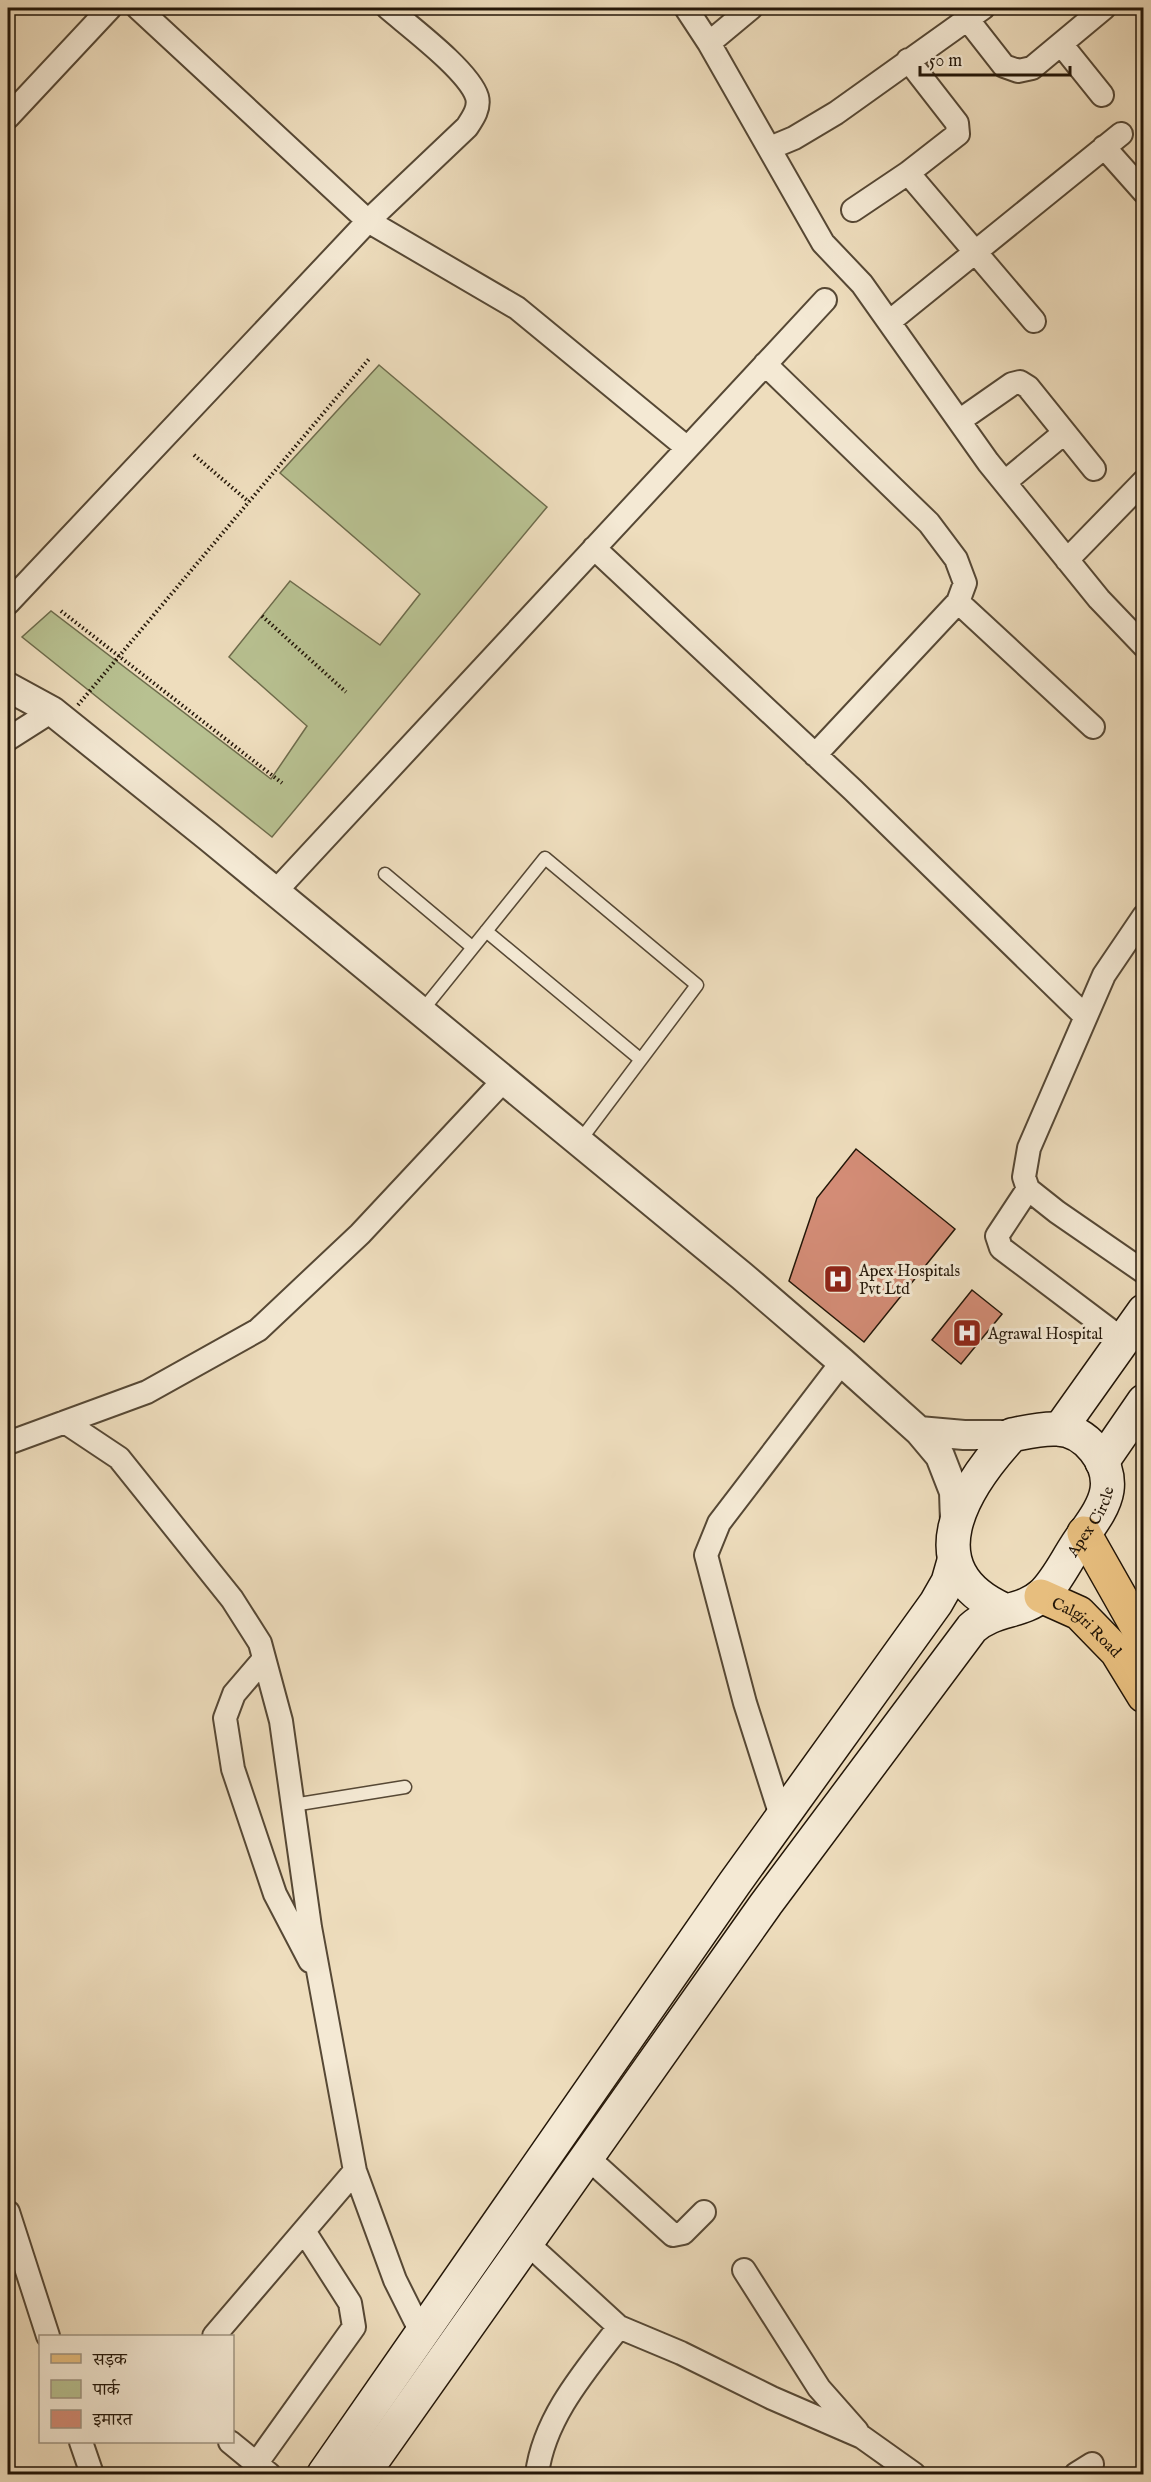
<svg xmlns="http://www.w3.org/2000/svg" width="1151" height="2482" viewBox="0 0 1151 2482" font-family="'IM FELL English','Noto Serif Devanagari',serif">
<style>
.green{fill:#b8c191;stroke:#6e6c4c;stroke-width:1.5}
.building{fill:#d38c76;stroke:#231608;stroke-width:1.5}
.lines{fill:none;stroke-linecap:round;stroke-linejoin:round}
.service-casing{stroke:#564835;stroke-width:15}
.minor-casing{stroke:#564835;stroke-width:26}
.tertiary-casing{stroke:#564835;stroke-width:32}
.secondary-casing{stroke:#231608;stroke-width:36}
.primary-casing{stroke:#231608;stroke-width:36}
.path{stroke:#231608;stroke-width:4;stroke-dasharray:1.5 3;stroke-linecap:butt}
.service{stroke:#f4e9d4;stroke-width:12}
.minor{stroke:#f4e9d4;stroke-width:22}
.tertiary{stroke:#f4e9d4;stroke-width:28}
.secondary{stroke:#f4e9d4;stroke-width:33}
.primary{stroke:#e7be7e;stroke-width:33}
.labels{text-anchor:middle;stroke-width:6;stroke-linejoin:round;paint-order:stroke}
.poi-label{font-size:16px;fill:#231608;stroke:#f4e9d4;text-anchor:start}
.street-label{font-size:16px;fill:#231608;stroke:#f4e9d4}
</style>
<rect width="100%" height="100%" fill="#eeddbd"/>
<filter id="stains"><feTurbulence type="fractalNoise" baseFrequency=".00333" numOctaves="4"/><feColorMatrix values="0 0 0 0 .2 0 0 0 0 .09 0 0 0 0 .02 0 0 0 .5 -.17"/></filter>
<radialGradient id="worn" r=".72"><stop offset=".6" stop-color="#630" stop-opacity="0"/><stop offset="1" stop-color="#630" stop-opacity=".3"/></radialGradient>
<path class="green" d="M379 365 547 507 272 837 22 637 51 611 271 779 307 726 229 657 290 581 380 645 420 594 280 473Z"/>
<path class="building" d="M856 1149 955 1229 864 1342 789 1281 817 1198Z
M972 1290 1002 1314 961 1364 932 1340Z"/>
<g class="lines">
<g class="service-casing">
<path id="service" d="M385 874 472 947
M486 931 640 1059
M421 1012 545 858 697 985 579 1142
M293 1805 405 1787"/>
</g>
<g class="minor-casing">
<path id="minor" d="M138 8 368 221 517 308 686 447
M686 8 709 43
M751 8 709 43 823 243 862 284 988 462 1099 599 1144 646
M968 20 1004 66 1018 71 1032 68 1104 8
M1061 44 1102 95
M8 117 110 8
M1104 147 1144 192
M770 148 794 138 836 113 983 8
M908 173 1034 321
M853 210 908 173 958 134 957 123 908 60
M889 322 1121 134
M765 364 929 523 956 559 965 583 958 602 815 755
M959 421 1012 384 1020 382 1028 387 1094 469
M1005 482 1064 433
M594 548 853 790 1085 1016
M1067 560 1144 481
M958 602 1093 727
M8 603 368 221 467 127C473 118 480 108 477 97 469 71 410 27 388 8
M8 739 52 711
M275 892 825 300
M1144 916 1104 975 1029 1148 1024 1177 1028 1189 1057 1212 1144 1272
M1028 1189 997 1236 1001 1248 1123 1340
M65 1422 119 1458 232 1599 260 1643 281 1721 310 1927 355 2171 395 2280 422 2334
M8 1443 147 1392 258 1330 360 1234 504 1080
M264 1659 234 1694 225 1718 233 1769 275 1894 310 1961
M782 1819 745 1703 706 1555 719 1523 842 1362
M587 2157 673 2235 683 2233 704 2212
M8 2212 48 2336
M527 2243 619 2327 681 2353 772 2398 862 2437 914 2474
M744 2270 819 2388 857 2431
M214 2336 355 2171
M81 2442 92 2474
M230 2442 269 2474
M256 2464 354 2327 350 2303 304 2231
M537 2474C544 2418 585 2371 619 2327
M1076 2474 1092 2464"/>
</g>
<g class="tertiary-casing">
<path id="tertiary" d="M8 687 52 711 209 837 742 1276 842 1362 919 1431 940 1456 954 1492 955 1522
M919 1431 964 1435H1012"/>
</g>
<g class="secondary-casing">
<g id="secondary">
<path d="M1060 1429 1144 1311"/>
<path d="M1102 1462 1144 1401"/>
<path d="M324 2474 734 1884 936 1603 948 1582 954 1561"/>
<path id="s1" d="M363 2474 766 1904 972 1628C994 1608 1022 1613 1042 1595 1056 1582 1065 1563 1076 1546 1086 1530 1104 1510 1107 1490 1111 1462 1086 1430 1057 1429 1042 1428 1027 1432 1012 1435 962 1489 913 1569 1004 1610"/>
</g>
</g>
<g class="primary-casing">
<g id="primary">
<path d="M1084 1533 1144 1639"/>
<path id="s2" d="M1041 1596 1079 1613 1117 1652 1144 1696"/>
</g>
</g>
<path class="path" d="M194 455 249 502
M61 611 282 783
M262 616 346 692
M78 705 369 359"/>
<use href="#service" class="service"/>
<use href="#minor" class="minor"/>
<use href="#tertiary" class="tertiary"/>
<use href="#secondary" class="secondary"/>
<use href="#primary" class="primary"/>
</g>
<defs>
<g id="hospital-square" transform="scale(1.5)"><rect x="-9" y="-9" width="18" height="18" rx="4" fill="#8f2418" stroke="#f4e9d4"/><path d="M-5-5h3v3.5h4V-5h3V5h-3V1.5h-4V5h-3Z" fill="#fff"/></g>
</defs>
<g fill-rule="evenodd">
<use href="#hospital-square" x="838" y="1279"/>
<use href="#hospital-square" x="967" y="1333"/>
</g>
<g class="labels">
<g class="poi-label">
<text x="859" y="1276">Apex Hospitals<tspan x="859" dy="18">Pvt Ltd</tspan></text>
<text x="988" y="1339">Agrawal Hospital</text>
</g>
<g class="street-label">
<text dy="6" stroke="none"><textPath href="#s1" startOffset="1209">Apex Circle</textPath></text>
<text dy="6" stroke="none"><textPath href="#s2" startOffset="56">Calgiri Road</textPath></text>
</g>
</g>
<rect width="1151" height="2482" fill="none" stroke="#eeddbd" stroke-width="30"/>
<rect x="9" y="9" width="1133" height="2464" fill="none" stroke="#231608" stroke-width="3"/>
<rect x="15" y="15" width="1121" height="2452" fill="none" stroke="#231608" stroke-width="1.5"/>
<rect x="39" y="2335" width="195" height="108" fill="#f4e9d4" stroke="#a09582" stroke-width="1.5"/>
<rect x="51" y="2354" width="30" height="9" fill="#e7be7e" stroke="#a09582" stroke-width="1.5"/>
<text x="93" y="2365" font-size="18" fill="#231608">सड़क</text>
<rect x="51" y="2380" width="30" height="18" fill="#b8c191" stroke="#a09582" stroke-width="1.5"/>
<text x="93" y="2395" font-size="18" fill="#231608">पार्क</text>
<rect x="51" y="2410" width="30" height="18" fill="#d38c76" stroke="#a09582" stroke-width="1.5"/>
<text x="93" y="2425" font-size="18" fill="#231608">इमारत</text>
<path d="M920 66v9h150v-9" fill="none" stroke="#231608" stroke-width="3"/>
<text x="929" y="66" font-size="18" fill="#231608" stroke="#f4e9d4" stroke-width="4.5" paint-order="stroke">50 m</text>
<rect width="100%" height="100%" filter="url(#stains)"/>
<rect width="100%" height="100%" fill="url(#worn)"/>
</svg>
